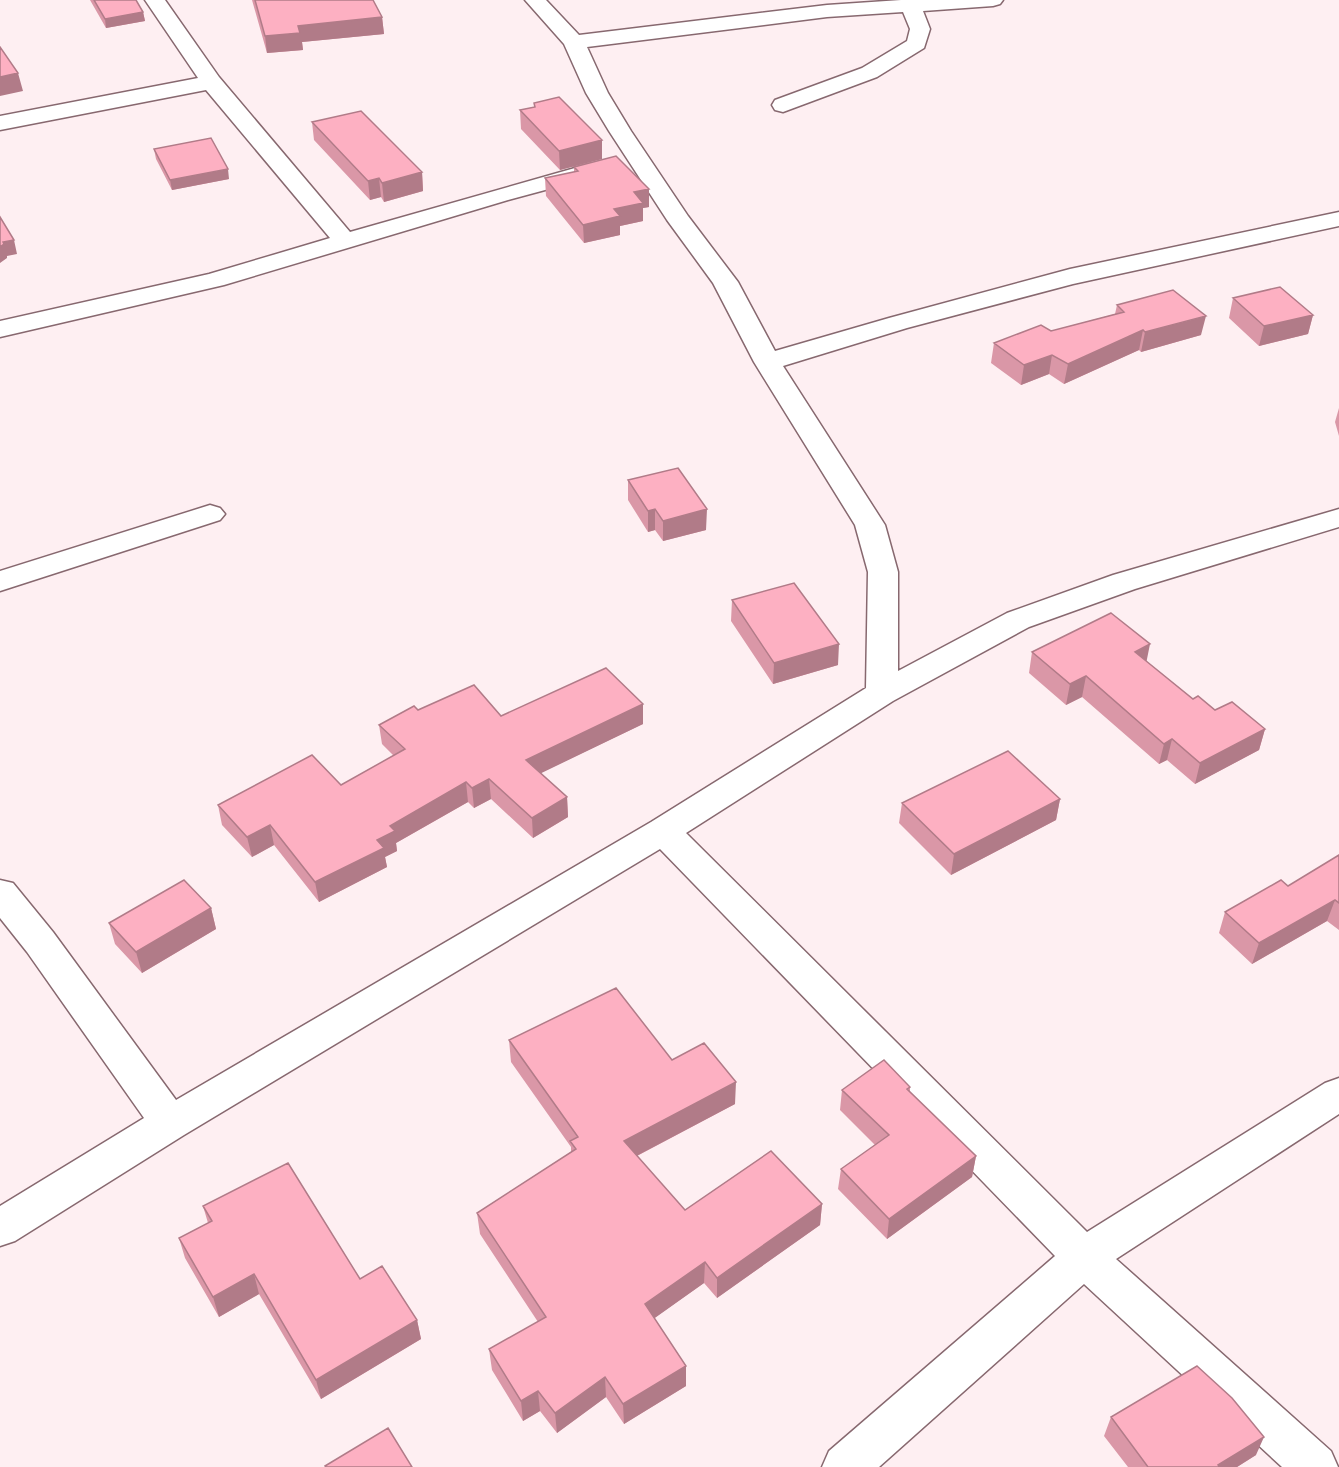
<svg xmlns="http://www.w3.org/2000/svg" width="1339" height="1467" viewBox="0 0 1339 1467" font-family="Inter,sans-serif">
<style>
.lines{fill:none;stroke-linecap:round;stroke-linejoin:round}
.minor-casing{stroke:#87686f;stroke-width:3}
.minor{fill:#fff;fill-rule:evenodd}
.wall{fill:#da97a7}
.shaded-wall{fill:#b17b88}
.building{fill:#fdb0c2;stroke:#b17b88;stroke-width:1.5}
</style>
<rect width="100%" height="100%" fill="#feeff2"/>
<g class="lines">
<g class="minor-casing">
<path id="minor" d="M145 0H165L219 77 350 232 589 164 597 166 601 171 597 176 508 200 224 285 0 337V321L209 274 330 238 206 90 0 130V116L198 78Z
M525 0H546L579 35 827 5 901 0H1003L1000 4 993 6 923 11 930 29 924 48 877 77 783 112 775 110 772 105 775 100 862 68 907 41 910 29 903 12 827 17 587 47 608 93 631 131 688 216 738 282 775 351 889 318 1070 269 1339 212V226L1073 284 907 328 783 366 885 525 898 572V671L1007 613 1113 575 1339 509V527L1135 589 1029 627 893 701 686 833 1087 1232 1325 1083 1339 1078V1114L1116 1259 1331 1451 1338 1467H1282L1084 1284 879 1467H822L829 1451 1055 1256 660 849 184 1135 15 1241 0 1246V1206L144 1118 27 952 0 918V880L13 883 53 932 176 1100 651 822 866 688 868 572 855 525 754 362 713 283 667 220 609 131 586 93 564 44Z
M210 505 220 508 225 514 220 520 0 591V571Z"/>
</g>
<use href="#minor" class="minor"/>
</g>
<path class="wall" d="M90 0H136L143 12 145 21 106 28Z
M252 0H373L382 17 384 34 302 42 303 50 267 53Z
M534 103 602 159 560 170 521 129 520 110 534 107Z
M312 122 422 172 423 191 384 202 381 197 370 200 314 140Z
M154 149 229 179 172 190 156 159Z
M574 167 649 189V207L643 208V221L620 226V235L584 243 546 196 545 178 574 172Z
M1233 298 1313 315 1308 334 1259 346 1229 318Z
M1117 305 1201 335 1141 352 1139 350 1064 384 1049 374 1021 385 991 363 994 343 1051 331 1115 314Z
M1339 408V436L1335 422Z
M628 480 706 530 663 541 655 530 648 532 628 500Z
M732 600 838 665 773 684 731 621Z
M1032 652 1146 661 1193 699 1215 710 1265 729 1259 750 1195 784 1167 760 1159 764 1082 697 1066 705 1029 673Z
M643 704V724L540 773 567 797 568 817 533 838 491 799 474 808 468 802 396 843 397 851 385 857 387 867 319 902 274 845 252 857 222 825 218 805 341 785 394 756 382 744 379 725 418 710 501 716Z
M1060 799 1056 820 951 875 899 823 902 803Z
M1339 855V930L1327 921 1252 964 1219 933 1225 912 1288 886Z
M211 908 216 929 142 973 115 944 109 923Z
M509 1040 672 1060 735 1104 637 1156 685 1210 822 1204 820 1225 717 1298 704 1283 654 1318 686 1386 624 1424 606 1397 557 1433 540 1411 523 1421 492 1370 489 1349 538 1322 480 1234 477 1213 571 1152V1147L511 1062Z
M910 1087V1092L976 1156 972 1177 887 1239 838 1189 841 1169 875 1145 840 1110 842 1090Z
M203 1206 360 1279 417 1320 421 1339 321 1399 259 1294 219 1317 185 1258 179 1238 208 1223Z
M1111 1417 1256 1455 1237 1467H1128L1104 1436Z"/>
<path class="shaded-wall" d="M143 12 145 21 106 28 105 19Z
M382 17 384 34 302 42 303 50 267 53 265 36 298 26Z
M18 73 23 91 0 96V77Z
M602 140V159L560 170 559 151Z
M228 169 229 179 172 190 170 180Z
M422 172 423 191 384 202 382 183Z
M379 178 381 197 370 200 368 181Z
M649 189V207L643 208V221L620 226V235L584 243 583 225 614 209 634 192Z
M14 240 17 254 7 256V258L0 263V247L3 242Z
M1313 315 1308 334 1259 346 1264 326Z
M1206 316 1201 335 1141 352 1145 332Z
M1143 330 1139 350 1064 384 1068 364Z
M1052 355 1049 374 1021 385 1024 365Z
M655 509V530L648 532V511Z
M707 509 706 530 663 541V521Z
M839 644 838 665 773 684 774 663Z
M1150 644 1146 664 1135 652Z
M1086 676 1082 697 1066 705 1070 684Z
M643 704V724L527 780 526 760Z
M1265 729 1259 750 1195 784 1200 763Z
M1172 739 1167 760 1159 764 1164 744Z
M489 779 491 799 474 808 472 788Z
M466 782 468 802 396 843 397 851 385 857 387 867 319 902 315 882 377 840 390 826Z
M567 797 568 817 533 838 532 818Z
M1060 799 1056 820 951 875 954 854Z
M270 825 274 845 252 857 247 837Z
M1335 900 1327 921 1252 964 1259 943Z
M211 908 216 929 142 973 136 952Z
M736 1082 735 1104 625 1162 624 1141Z
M976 1156 972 1177 887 1239 889 1219Z
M822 1204 820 1225 717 1298V1278Z
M705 1262 704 1283 645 1325V1304Z
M254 1274 259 1294 219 1317 213 1297Z
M417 1320 421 1339 321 1399 316 1380Z
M686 1366V1386L624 1424 623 1404Z
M605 1377 606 1397 557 1433 555 1413Z
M538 1391 540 1411 523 1421 521 1401Z
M1264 1437 1256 1455 1237 1467H1218V1465Z"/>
<path class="building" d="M94 0H136L143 12 105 19Z
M255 0H373L382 17 298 26 300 33 265 36Z
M0 47 18 73 0 77Z
M559 97 602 140 559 151 520 110 535 107 534 103Z
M361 111 422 172 382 183 379 178 368 181 312 122Z
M211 138 228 169 170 180 154 149Z
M616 156 649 189 634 192 643 203 614 209 620 216 583 225 545 178 578 171 574 167Z
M0 217 14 240 3 242 4 244 0 247Z
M1280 287 1313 315 1264 326 1233 298Z
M1173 290 1206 316 1145 332 1143 330 1068 364 1052 355 1024 365 994 343 1041 325 1051 331 1124 312 1117 305Z
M678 468 707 509 663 521 655 509 648 511 628 480Z
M794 583 839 644 774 663 732 600Z
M1111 613 1150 644 1135 652 1193 699 1198 696 1215 710 1232 702 1265 729 1200 763 1172 739 1164 744 1086 676 1070 684 1032 652Z
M606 668 643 704 526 760 567 797 532 818 489 779 472 788 466 782 390 826 395 831 377 840 384 848 315 882 270 825 247 837 218 805 312 755 341 785 405 749 379 725 414 706 418 710 474 685 501 716Z
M1008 751 1060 799 954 854 902 803Z
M1339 855V903L1335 900 1259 943 1225 912 1281 880 1288 886Z
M184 880 211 908 136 952 109 923Z
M616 988 672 1060 704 1043 736 1082 624 1141 685 1210 771 1151 822 1204 717 1278 705 1262 645 1304 686 1366 623 1404 605 1377 555 1413 538 1391 521 1401 489 1349 546 1317 477 1213 576 1149 570 1141 578 1137 509 1040Z
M884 1060 910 1087 907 1089 976 1156 889 1219 841 1169 889 1135 842 1090Z
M288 1163 360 1279 382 1266 417 1320 316 1380 254 1274 213 1297 179 1238 212 1221 203 1206Z
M1197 1366 1232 1398 1264 1437 1218 1465 1220 1467H1148L1111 1417Z
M388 1428 412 1467H326L325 1466Z"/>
</svg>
